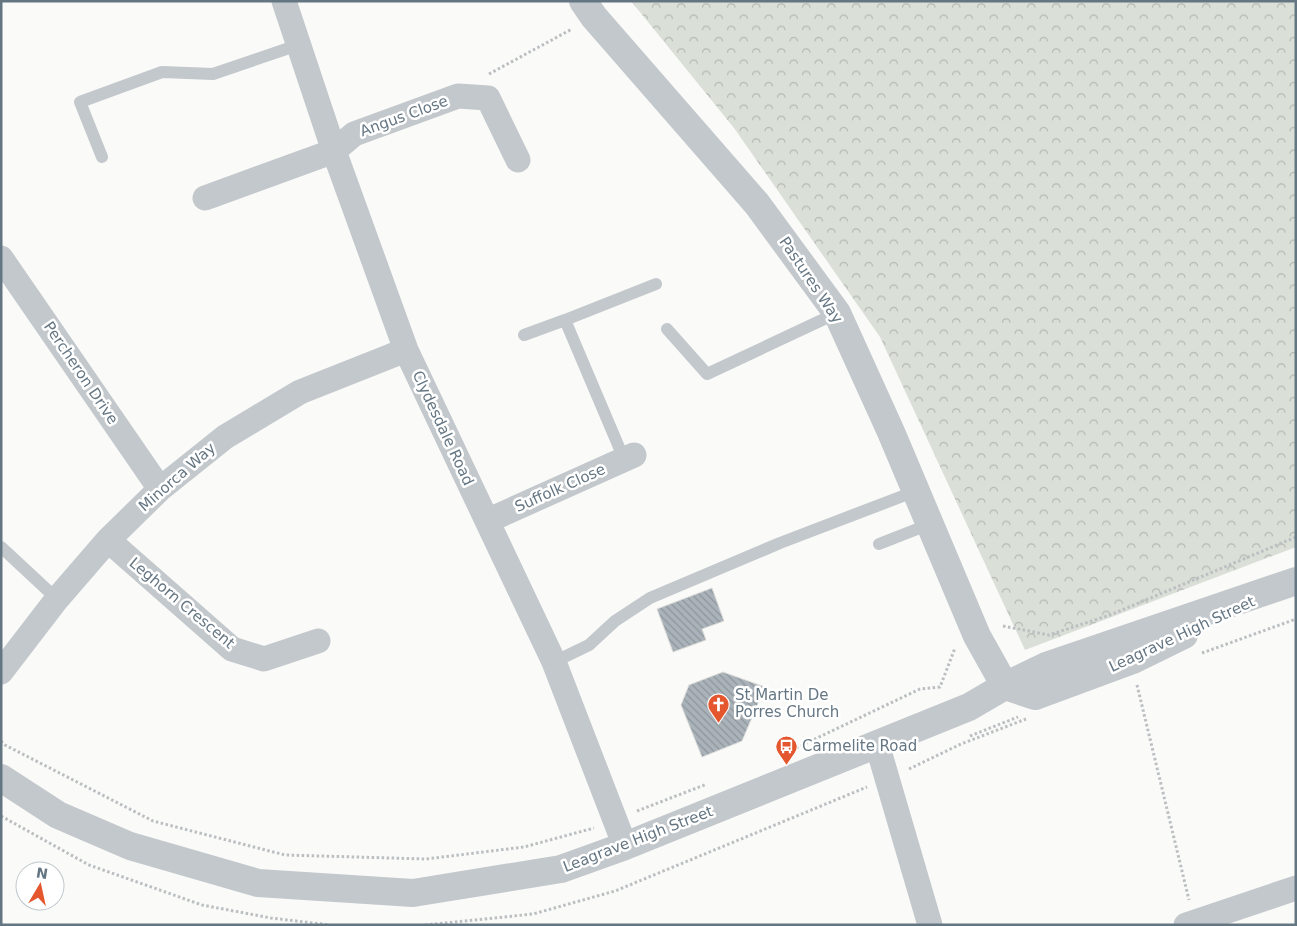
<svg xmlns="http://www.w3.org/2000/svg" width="1297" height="926" viewBox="0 0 1297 926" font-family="'DejaVu Sans',sans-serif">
<defs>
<pattern id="park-crowns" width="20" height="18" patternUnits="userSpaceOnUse" patternTransform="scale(1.25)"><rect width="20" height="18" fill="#dadfd7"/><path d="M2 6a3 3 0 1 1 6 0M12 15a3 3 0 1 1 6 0" fill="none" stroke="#b4b9b4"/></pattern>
<pattern id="building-back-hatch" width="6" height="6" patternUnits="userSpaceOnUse" patternTransform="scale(1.25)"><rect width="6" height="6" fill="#aab3b9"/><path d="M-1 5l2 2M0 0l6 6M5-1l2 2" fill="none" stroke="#8e969c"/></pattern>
</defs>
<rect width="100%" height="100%" fill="#fafaf8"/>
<path fill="url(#park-crowns)" d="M631,1H1296V547L1025,650L880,337L734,128Z"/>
<path fill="url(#building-back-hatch)" stroke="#dcdcda" d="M712,588L724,621L702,629L706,640L673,652L657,609Z
M723,672L765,687L742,741L702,757L681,705L689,685Z"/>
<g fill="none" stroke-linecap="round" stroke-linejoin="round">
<path stroke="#bbbfc2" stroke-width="3" stroke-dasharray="2.5 2.5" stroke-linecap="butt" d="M489,74L572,29
M1003,626L1049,635L1110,615L1296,537
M1202,653L1296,619
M1137,685L1189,900
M970,736L1018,717
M1,741L5,745L153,821L285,855L426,859L524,847L594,828
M796,748L920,689L940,687L955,648
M909,769L961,744L1026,719
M637,811L707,784
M1,816L89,865L202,905L271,918L330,925
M425,925L533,914L615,891L867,787"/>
<path stroke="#c3c8cc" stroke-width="12" d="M102,157L80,102L162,72L213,74L298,45
M667,329L707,374L837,313
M524,335L565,320
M624,459L565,320L656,284
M879,544L930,524
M1,547L57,599
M554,662L589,645L615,621L650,598L780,543L916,491"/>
<path stroke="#c3c8cc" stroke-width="25" d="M284,1L334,151L406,350L554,662L625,846
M205,198L334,151L354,134L458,96L488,98L518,160
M1,258L160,489
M487,521L634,455
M108,540L232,649L264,659L318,641
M1,672L57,599L108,540L160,489L225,437L300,392L406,350
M877,744L930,925
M1186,925L1296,888"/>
<path stroke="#c3c8cc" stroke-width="28" d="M583,1L594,17L757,204L837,313L891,432L977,636L1005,686
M1005,686L1035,696L1135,659L1184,635
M1,778L58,815L130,846L258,883L413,893L561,869L625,846L969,707L1005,686L1046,666L1296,581"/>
</g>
<defs>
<symbol id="church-pin" viewBox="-11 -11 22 30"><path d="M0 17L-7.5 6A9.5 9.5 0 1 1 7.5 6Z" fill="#e4572e" stroke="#fff"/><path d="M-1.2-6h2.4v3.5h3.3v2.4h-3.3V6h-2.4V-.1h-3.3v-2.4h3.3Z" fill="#fff"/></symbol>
<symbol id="bus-pin" viewBox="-11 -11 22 30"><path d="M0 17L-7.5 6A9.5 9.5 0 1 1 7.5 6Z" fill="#e4572e" stroke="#fff"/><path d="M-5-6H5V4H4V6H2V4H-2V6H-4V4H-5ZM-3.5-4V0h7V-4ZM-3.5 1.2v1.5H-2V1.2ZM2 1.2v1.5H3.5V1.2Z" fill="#fff"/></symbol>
</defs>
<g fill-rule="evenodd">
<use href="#church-pin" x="706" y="692" width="25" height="34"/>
<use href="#bus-pin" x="774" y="734" width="25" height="34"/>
</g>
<g text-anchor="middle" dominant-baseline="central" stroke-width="5" stroke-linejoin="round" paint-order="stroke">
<g font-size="15" fill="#657683" stroke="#fff">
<text transform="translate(404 116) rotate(-20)">Angus Close</text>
<text transform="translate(811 280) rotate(56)">Pastures Way</text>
<text transform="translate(81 373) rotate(56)">Percheron Drive</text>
<text transform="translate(443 428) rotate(65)">Clydesdale Road</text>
<text transform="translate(177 477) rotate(-41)">Minorca Way</text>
<text transform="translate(560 488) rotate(-24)">Suffolk Close</text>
<text transform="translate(182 603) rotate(40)">Leghorn Crescent</text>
<text transform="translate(1182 634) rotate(-25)">Leagrave High Street</text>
<text transform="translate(638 839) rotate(-21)">Leagrave High Street</text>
</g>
<g font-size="15" fill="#657683" stroke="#fff" text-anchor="start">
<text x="735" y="695">St Martin De<tspan x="735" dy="17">Porres Church</tspan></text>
<text x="802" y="746">Carmelite Road</text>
</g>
</g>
<rect width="1297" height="926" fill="none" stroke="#657683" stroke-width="5"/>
<g transform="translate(40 886) rotate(9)"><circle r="24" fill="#ffffff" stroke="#c1c8cd"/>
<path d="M0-4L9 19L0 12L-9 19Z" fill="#e4572e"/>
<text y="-8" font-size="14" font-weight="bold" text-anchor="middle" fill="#657683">N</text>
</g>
</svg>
